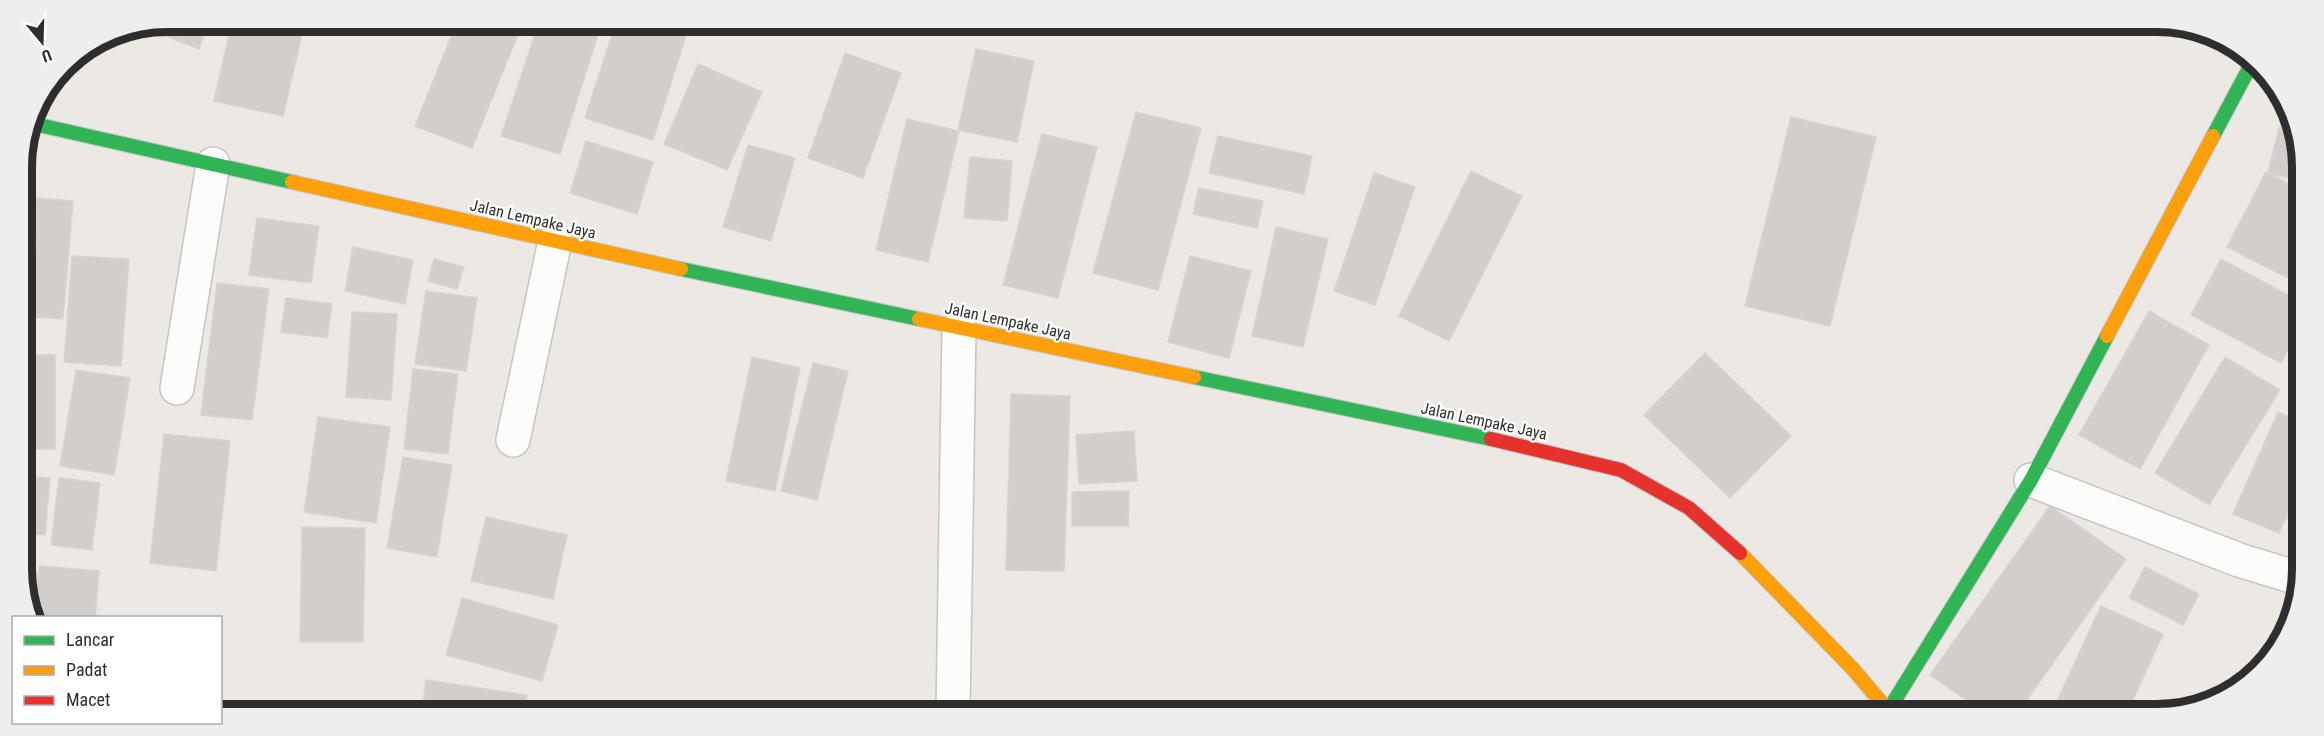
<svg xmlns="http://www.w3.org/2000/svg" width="2324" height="736" viewBox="0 0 2324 736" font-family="'Roboto Condensed',sans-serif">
<rect width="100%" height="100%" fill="#ece8e4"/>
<path fill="#d1cecb" stroke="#d7d4d0" stroke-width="1.5" d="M166,21H209L199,49L140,26Z
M232,21H305L283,116L214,101Z
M457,22H523L472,148L415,126Z
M539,22H602L560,154L501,136Z
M616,22L690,23L653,140L585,118Z
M976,49L1034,61L1017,142L958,130Z
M845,53L901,73L863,178L808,158Z
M698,64L762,92L727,170L664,144Z
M1136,112L1201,128L1158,290L1093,273Z
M1791,117L1876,137L1830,326L1745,306Z
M907,119L959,131L928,262L876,250Z
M2279,128L2298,133L2300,138V181L2268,173Z
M1042,134L1097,147L1058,298L1003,285Z
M1218,136L1312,156L1304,194L1209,173Z
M586,141L653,162L637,214L570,193Z
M748,145L795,158L771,241L723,227Z
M970,157L1012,161L1007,221L964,218Z
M1471,171L1522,196L1449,341L1399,316Z
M2266,172L2300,189V284L2227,247Z
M1374,173L1415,187L1375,305L1334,291Z
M1199,188L1263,201L1257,228L1193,214Z
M22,197L73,201L63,319L22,316Z
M257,218L319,226L311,283L249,275Z
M1276,227L1328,239L1303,347L1252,336Z
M353,247L413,260L405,304L345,291Z
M72,256L129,259L121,366L64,362Z
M1190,256L1251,271L1229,358L1168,342Z
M434,259L464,267L457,289L428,281Z
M2221,259L2299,301V329L2281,363L2191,315Z
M217,283L269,289L252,420L201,415Z
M426,291L477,298L466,371L415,364Z
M286,298L332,304L327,338L281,332Z
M2149,311L2209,345L2140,469L2079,435Z
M352,312L397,314L391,400L346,397Z
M1705,353L1791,436L1730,498L1644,415Z
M22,355H55V449H23Z
M752,357L800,368L775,491L726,481Z
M2225,357L2280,390L2209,505L2155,473Z
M813,363L848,371L817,500L781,491Z
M413,369L458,374L448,454L404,449Z
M76,370L130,378L114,475L60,466Z
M1011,394L1070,396L1064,571L1006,570Z
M2278,412L2299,421V488L2279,533L2233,514Z
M318,417L390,427L376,523L304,512Z
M1134,431L1137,481L1079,484L1076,435Z
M164,434L230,441L216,571L150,563Z
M403,457L452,465L437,557L387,548Z
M23,476L50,478L45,535L23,533Z
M59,478L100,483L92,550L51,545Z
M1129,491L1128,526H1072V492Z
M2299,494L2298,523L2288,519Z
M2050,506L2126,559L2017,714H1987L1930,675Z
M486,517L567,535L553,599L471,581Z
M302,527L365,528L363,642H300Z
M39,566L99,571L95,618H34Z
M2145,567L2199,594L2183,625L2129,598Z
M462,598L558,625L542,681L446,655Z
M2101,606L2163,634L2126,715L2051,714Z
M426,680L527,695L524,711H422Z
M2149,706L2171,713L2146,715Z"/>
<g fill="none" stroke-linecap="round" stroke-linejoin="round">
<defs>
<path id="street" d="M177,388L213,164
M513,440L555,241
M2031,480L2239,560L2298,578
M953,712L959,328"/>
<path id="fast" d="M30,123L292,182
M2213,136L2253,61
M681,269L919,319
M1194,377L1491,439
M1888,711L2031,480L2107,336"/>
<path id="slow" d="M292,182L681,269
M919,319L1194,377
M2107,336L2213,136
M1740,553L1853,669L1891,714"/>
<path id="jam" d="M1491,439L1621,470L1689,508L1740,553"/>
</defs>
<use href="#street" stroke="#c5c4c5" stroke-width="36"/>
<use href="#fast" stroke="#c5c4c5" stroke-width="16"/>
<use href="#slow" stroke="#c5c4c5" stroke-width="16"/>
<use href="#jam" stroke="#c5c4c5" stroke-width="16"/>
<use href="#street" stroke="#fcfcfb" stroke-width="33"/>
<use href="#fast" stroke="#30b455" stroke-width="14"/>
<use href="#slow" stroke="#ff9f0a" stroke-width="14"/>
<use href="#jam" stroke="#e5322d" stroke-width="14"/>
</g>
<g text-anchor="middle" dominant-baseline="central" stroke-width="4.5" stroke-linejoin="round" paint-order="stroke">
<g font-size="16" fill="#2e2e2e" stroke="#fff">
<text transform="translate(533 219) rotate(13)">Jalan Lempake Jaya</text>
<text transform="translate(1008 321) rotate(12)">Jalan Lempake Jaya</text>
<text transform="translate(1484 421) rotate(12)">Jalan Lempake Jaya</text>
</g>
</g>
<path d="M0 0H2324V736H0ZM167 32H2157A135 135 0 0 1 2292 167V569A135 135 0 0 1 2157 704H167A135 135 0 0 1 32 569V167A135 135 0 0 1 167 32Z" fill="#eee" fill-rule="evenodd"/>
<path fill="none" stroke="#2e2e2e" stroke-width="8" d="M167 32H2157A135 135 0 0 1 2292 167V569A135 135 0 0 1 2157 704H167A135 135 0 0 1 32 569V167A135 135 0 0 1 167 32Z"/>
<rect x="12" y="616" width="210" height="108" fill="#ffffff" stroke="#ababab" stroke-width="1.5"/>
<rect x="24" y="636" width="30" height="9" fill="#30b455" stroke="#ababab" stroke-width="1.5"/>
<text x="66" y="646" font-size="18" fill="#2e2e2e">Lancar</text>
<rect x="24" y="666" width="30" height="9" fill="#ff9f0a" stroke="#ababab" stroke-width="1.5"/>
<text x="66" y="676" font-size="18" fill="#2e2e2e">Padat</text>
<rect x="24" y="696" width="30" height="9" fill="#e5322d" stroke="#ababab" stroke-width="1.5"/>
<text x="66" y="706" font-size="18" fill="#2e2e2e">Macet</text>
<g transform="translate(42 42) rotate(161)" stroke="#ffffff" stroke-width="4.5" paint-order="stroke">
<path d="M0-4.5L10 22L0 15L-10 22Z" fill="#2e2e2e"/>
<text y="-9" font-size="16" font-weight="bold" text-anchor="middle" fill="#2e2e2e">U</text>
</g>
</svg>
